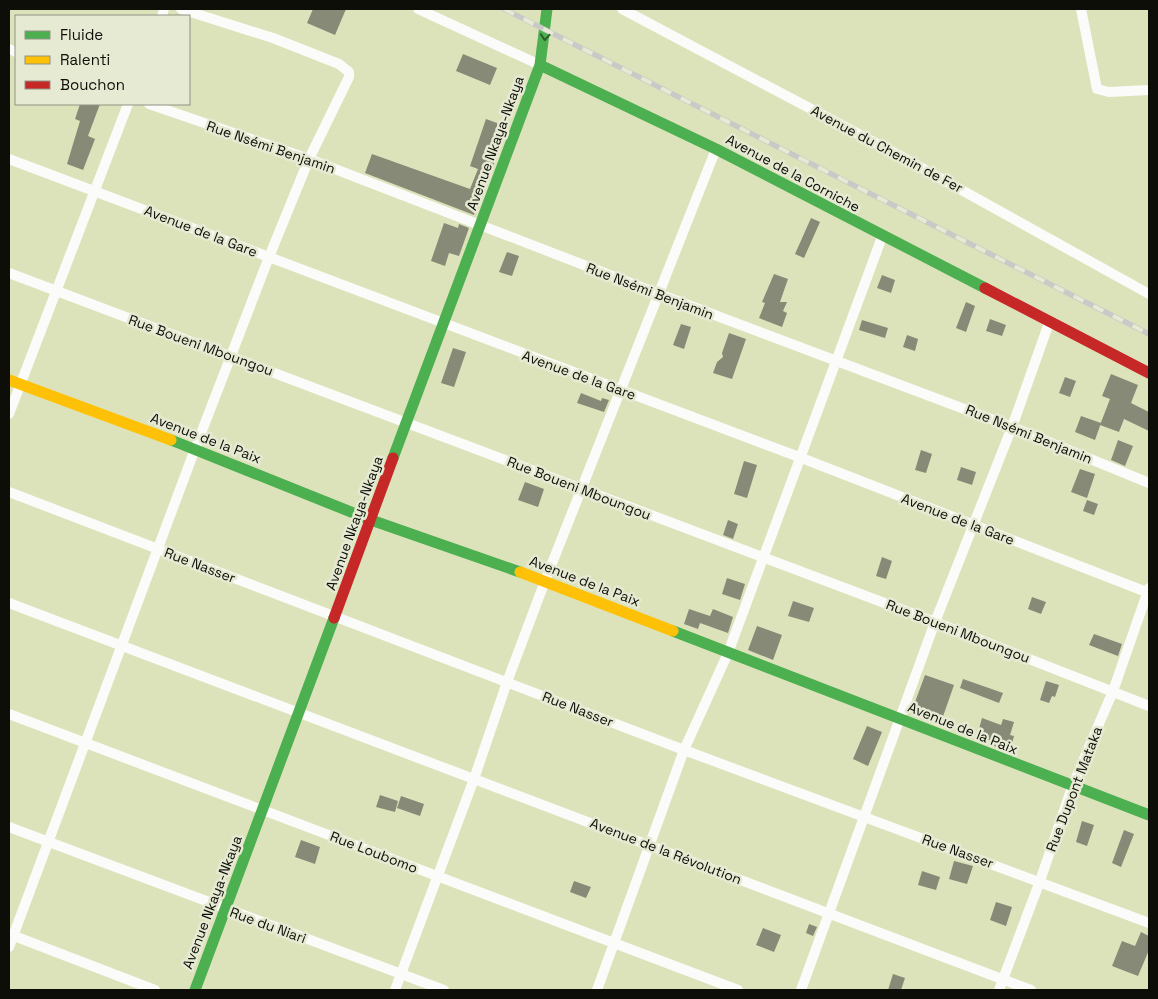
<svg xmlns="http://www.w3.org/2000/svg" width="1158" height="999" viewBox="0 0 1158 999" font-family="'Space Grotesk',sans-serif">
<rect width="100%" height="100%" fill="#e2e5d8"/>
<path fill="#dce3ba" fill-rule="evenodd" d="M9,9H1149V990H9ZM16,16H189V104H16Z"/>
<path fill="#878a76" d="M313,9H346L335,35L307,23Z
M463,54L497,68L490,85L456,71Z
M80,104H100L88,136L95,139L83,170L67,164L80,121L75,119Z
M486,119L508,127L474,215L365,173L372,154L470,189L478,169L470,166Z
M811,218L820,222L804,258L795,254Z
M444,223L458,228L459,224L469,228L459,256L449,253L445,266L431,261Z
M507,252L519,256L512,276L499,272Z
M774,274L788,279L780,302H787L783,311L787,313L782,327L759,318L765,303L762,302Z
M882,275L895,280L891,293L877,288Z
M966,302L975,306L966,332L956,328Z
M990,319L1006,325L1002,336L986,331Z
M862,320L888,328L885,338L859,330Z
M681,324L691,327L684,349L673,345Z
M729,333L746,339L732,379L713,373L717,362L723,357L722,353Z
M907,335L918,339L915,351L903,347Z
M453,348L466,352L454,387L441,383Z
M1111,374L1138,385L1131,403L1149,412V431L1124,419L1119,432L1100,425L1110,399L1102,396Z
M1065,377L1076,381L1070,397L1059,393Z
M581,393L601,401L602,398L609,400L604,412L577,403Z
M1081,416L1101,423L1095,440L1075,432Z
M1118,440L1133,446L1125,466L1111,460Z
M921,450L932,454L926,473L915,470Z
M744,461L757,465L747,498L734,494Z
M961,467L976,472L972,485L957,480Z
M1080,469L1095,474L1087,498L1071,492Z
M525,482L544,489L538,507L518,500Z
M1087,500L1098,504L1094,515L1083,511Z
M728,520L738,524L733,539L723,535Z
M882,557L892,561L886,579L876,576Z
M727,578L745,584L740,600L722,594Z
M1032,597L1046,602L1041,614L1028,609Z
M793,601L814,608L809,622L788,616Z
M689,609L710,616L713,609L733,617L728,633L700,623L698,629L684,624Z
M757,626L782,635L773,660L748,650Z
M1094,634L1122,644L1118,656L1089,645Z
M925,675L954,685L940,725L911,713Z
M963,679L1003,693L999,703L960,688Z
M1046,681L1059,685L1055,697L1052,696L1049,703L1040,700Z
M982,718L1001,725L1003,719L1014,722L1010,735L1014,736L1010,751L994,746L995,742L977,736Z
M867,726L882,732L868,766L853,759Z
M380,795L398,801L395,812L376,807Z
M401,796L424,804L420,816L397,808Z
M1082,821L1094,825L1087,846L1076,842Z
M1124,830L1134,834L1121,867L1112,863Z
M301,840L320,847L315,864L295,857Z
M954,861L973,866L967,884L949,879Z
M922,871L940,877L936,890L918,885Z
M574,881L591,887L586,898L570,892Z
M996,902L1012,907L1006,926L990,920Z
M809,924L817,927L813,936L806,933Z
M763,928L781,935L774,952L756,945Z
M1141,932L1149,936V950L1138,976L1112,966L1122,941L1135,946Z
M893,974L905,978L901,990H888Z"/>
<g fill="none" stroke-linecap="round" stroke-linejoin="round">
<path stroke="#fbfbf9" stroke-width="10" d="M418,9L540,65
M622,9L902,157L1149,294
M1081,9L1097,89L1109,92L1149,90
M162,16L164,9
M9,49L16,52
M149,104L309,159L659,294L1012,427L1149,483
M9,159L799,457L1149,593
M9,273L935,622L1149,706
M9,414L128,104
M9,492L684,750L1149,923
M9,603L1031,990
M9,714L738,990
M9,827L444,990
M9,934L155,990
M9,947L195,449L269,257L309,159L349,77V72L339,64L273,38L181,9
M395,990L474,779L507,682L545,581L716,149
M597,990L684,750L728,653L882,237
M801,990L935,622L1012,427L1049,323
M999,990L1040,881L1072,787L1113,691L1149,588"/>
<path stroke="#4caf50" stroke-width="11" d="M540,65L716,149L985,288
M171,440L371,520L520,572
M393,458L540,65L547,9
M673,631L1149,815
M195,990L334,618"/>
<path stroke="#ffc107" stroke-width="11" d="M9,380L171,440
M520,572L673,631"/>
<path stroke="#c62828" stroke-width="11" d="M985,288L1149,373
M334,618L393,458"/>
<defs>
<path id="rail" d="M504,9L1149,334"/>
</defs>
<use href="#rail" stroke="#c9cac7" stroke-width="5.5"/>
<use href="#rail" stroke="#e6ead3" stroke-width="4" stroke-dasharray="11" stroke-linecap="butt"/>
</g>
<defs><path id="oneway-chevron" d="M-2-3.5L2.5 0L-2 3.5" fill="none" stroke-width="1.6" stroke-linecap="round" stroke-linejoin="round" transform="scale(1.25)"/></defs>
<use stroke="#2c5e2c" href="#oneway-chevron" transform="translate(545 37) rotate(94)"/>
<g text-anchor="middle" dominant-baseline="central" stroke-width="5" stroke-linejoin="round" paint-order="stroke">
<g font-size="14" fill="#0d0e07" stroke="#e6ead3">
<text transform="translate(495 143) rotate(-70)">Avenue Nkaya-Nkaya</text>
<text transform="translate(271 147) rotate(19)">Rue Nsémi Benjamin</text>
<text transform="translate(887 149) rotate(28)">Avenue du Chemin de Fer</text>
<text transform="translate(793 173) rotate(28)">Avenue de la Corniche</text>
<text transform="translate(201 231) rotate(21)">Avenue de la Gare</text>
<text transform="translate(650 291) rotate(21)">Rue Nsémi Benjamin</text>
<text transform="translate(201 345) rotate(20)">Rue Boueni Mboungou</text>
<text transform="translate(579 375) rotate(20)">Avenue de la Gare</text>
<text transform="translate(1029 434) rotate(22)">Rue Nsémi Benjamin</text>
<text transform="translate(206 438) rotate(21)">Avenue de la Paix</text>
<text transform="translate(579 488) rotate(21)">Rue Boueni Mboungou</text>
<text transform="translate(958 519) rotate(21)">Avenue de la Gare</text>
<text transform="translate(354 523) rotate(-70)">Avenue Nkaya-Nkaya</text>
<text transform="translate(200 565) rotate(21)">Rue Nasser</text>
<text transform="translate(585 581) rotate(21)">Avenue de la Paix</text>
<text transform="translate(958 631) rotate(21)">Rue Boueni Mboungou</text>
<text transform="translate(578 709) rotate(21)">Rue Nasser</text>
<text transform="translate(963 728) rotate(22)">Avenue de la Paix</text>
<text transform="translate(1074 789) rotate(-69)">Rue Dupont Mataka</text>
<text transform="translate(666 851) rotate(21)">Avenue de la Révolution</text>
<text transform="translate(958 851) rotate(20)">Rue Nasser</text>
<text transform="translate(374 852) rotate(21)">Rue Loubomo</text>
<text transform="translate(212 902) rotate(-69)">Avenue Nkaya-Nkaya</text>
<text transform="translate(268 925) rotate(20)">Rue du Niari</text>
</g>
</g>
<rect width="1158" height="999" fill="none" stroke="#0d0e07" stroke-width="20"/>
<rect x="15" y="15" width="175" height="90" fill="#e6ead3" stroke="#8f9281"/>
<rect x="25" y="31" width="25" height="8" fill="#4caf50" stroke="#8f9281"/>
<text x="60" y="40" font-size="15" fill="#0d0e07">Fluide</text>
<rect x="25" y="56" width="25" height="8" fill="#ffc107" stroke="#8f9281"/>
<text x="60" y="65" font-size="15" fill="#0d0e07">Ralenti</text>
<rect x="25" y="81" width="25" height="8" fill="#c62828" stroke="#8f9281"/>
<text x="60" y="90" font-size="15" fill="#0d0e07">Bouchon</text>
</svg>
